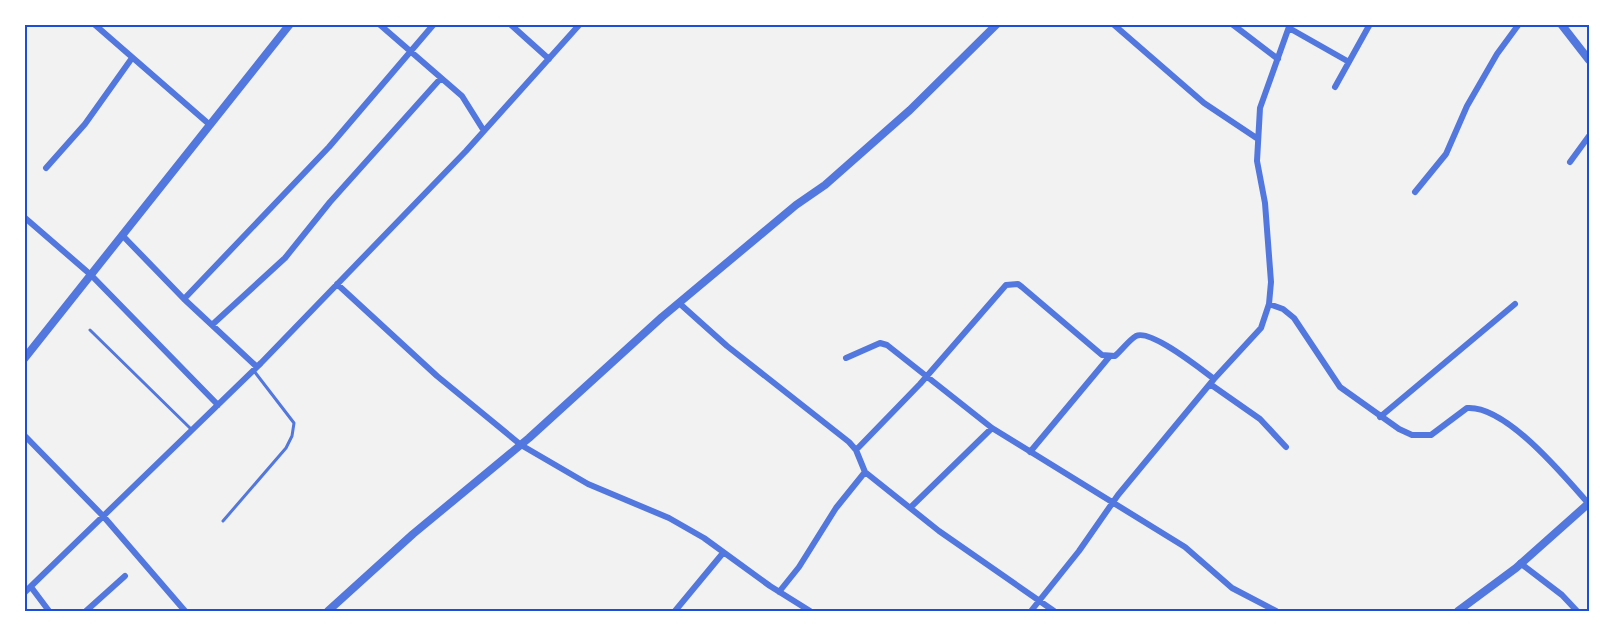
<svg xmlns="http://www.w3.org/2000/svg" width="1613" height="635" viewBox="0 0 1613 635" font-family="'Golos Text',sans-serif">
<rect width="100%" height="100%" fill="#f2f2f2"/>
<g fill="none" stroke-linecap="round" stroke-linejoin="round">
<path stroke="#5277de" stroke-width="3" d="M90,330L191,429
M223,521L286,448L292,436L294,423L254,371"/>
<path stroke="#5277de" stroke-width="6" d="M94,24L210,125
M379,24L462,96L484,131
M510,24L549,59
M1113,24L1204,103L1258,139
M1232,24L1278,59
M1289,28L1349,62
M1335,87L1370,24
M1570,162L1589,136
M46,168L85,124L132,58
M1415,192L1446,154L1467,106L1497,54L1519,24
M24,217L91,275L218,405
M122,235L184,299L257,367
M337,284L437,376L521,445L588,484L669,518L704,538L770,586L810,611
M184,299L329,147L434,24
M679,303L727,346L849,442L856,450L865,472
M1269,304L1283,309L1294,318L1340,387L1399,429L1412,435H1431L1467,408C1506,405 1564,476 1589,504
M213,324L285,258L330,202L441,78
M846,358L880,343L887,345L992,428L1185,547L1232,588L1276,611
M1210,384L1260,419L1286,447
M1380,417L1515,304
M24,435L104,517L185,611
M856,450L920,384L1006,285L1018,284L1022,287L1102,355L1115,356C1122,350 1129,340 1136,336C1151,329 1202,370 1214,379
M1030,452L1110,356
M910,508L992,428
M1520,563L1562,595L1577,611
M31,587L49,611
M779,592L799,567L836,508L865,472L939,531L1054,611
M24,593L261,363L466,151L580,24
M86,611L125,576
M675,611L723,553
M1031,611L1079,551L1118,495L1214,379L1261,328L1269,304L1271,282L1265,203L1257,161L1260,108L1290,24"/>
<path stroke="#5277de" stroke-width="8" d="M1561,24L1589,60
M24,359L290,24
M328,611L413,534L529,438L662,317L796,205L825,185L910,110L997,24
M1458,611L1516,568L1589,503"/>
</g>
<rect width="1613" height="635" fill="none" stroke="#ffffff" stroke-width="51"/>
<rect x="26" y="26" width="1562" height="584" fill="none" stroke="#1d4ed8" stroke-width="2"/>
</svg>
